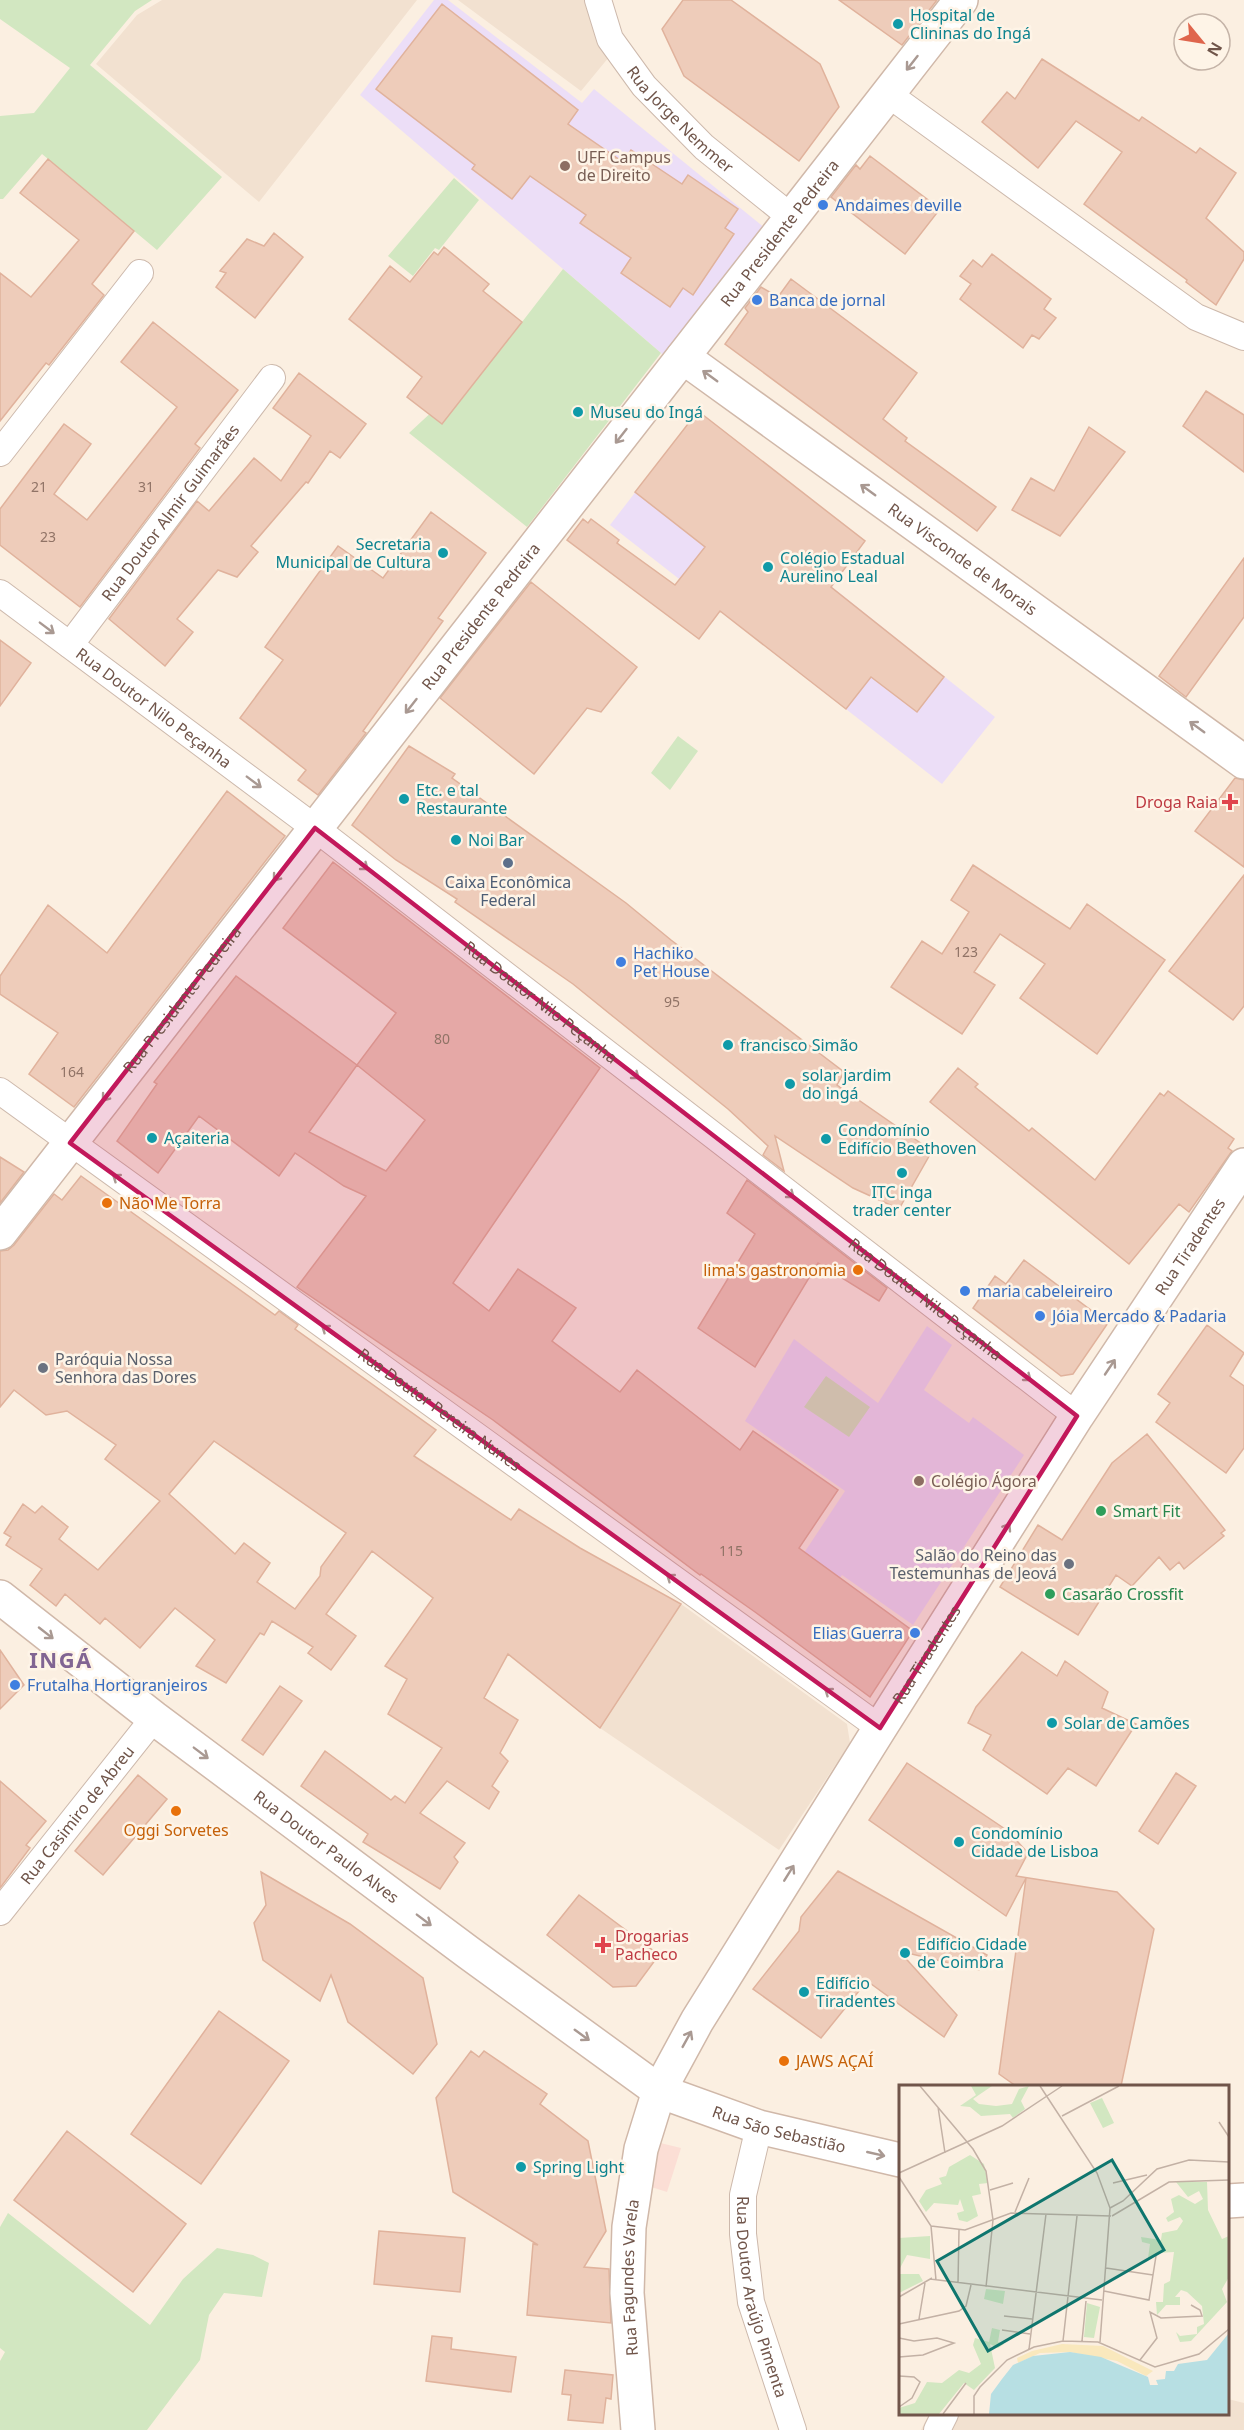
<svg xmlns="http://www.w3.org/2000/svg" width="1244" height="2430" viewBox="0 0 1244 2430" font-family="'Noto Sans',sans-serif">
<rect width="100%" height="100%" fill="#fbefe1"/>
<path fill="#f2e1d0" d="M162,0H417L259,202L96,64L137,15Z
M458,0H608L623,40L581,91Z
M681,1604L847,1724L850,1743L779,1850L600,1728Z
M1228,2399L1244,2403V2430H921L929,2414H1228Z"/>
<path fill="#fbded5" d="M652,2141L681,2148L667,2192L645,2185Z"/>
<path fill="#ecdef7" d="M434,0H448L582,103L594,89L765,228L668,359L360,95Z
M698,411L865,541L832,587L995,717L942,784L610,525Z
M927,1326L952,1345L924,1390L969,1423L973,1417L1024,1455L913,1625L842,1575L831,1590L796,1565L845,1491L745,1421L794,1339L878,1403Z"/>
<path fill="#d2e7c1" d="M0,0H152L135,11L90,65L222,177L157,250L42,154L3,199H0V116L34,113L70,68L0,19Z
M454,178L479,200L439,250L435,248L413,276L388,256Z
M563,269L661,353L527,527L409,433L475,372L522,322Z
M678,736L698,751L670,790L651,773Z
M826,1376L870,1407L849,1437L804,1407Z
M8,2213L150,2325L183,2279L217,2248L253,2255L269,2263L262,2297L224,2293L209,2315L200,2360L147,2430H0V2361L5,2352L0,2348V2227Z"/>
<path fill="#eeccba" stroke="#e0b29c" stroke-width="1.5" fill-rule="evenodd" d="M683,0H731L820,64L839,107L799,161L684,76L662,29Z
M839,0H937L902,45Z
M442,4L578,110L568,124L623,162L631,150L682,184L688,175L738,209L725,228L734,234L693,295L683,288L670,307L621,273L631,258L580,223L586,215L530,176L512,199L472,169L475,165L376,89Z
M1042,59L1139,121L1142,117L1196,153L1200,148L1236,173L1206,218L1244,252V259L1216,305L1186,282L1187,280L1084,204L1122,152L1076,121L1038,168L982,122L1007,92L1015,99Z
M870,156L940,209L905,254L831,197L856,165L860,169Z
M48,159L134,231L92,284L104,295L49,365L46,363L0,421V273L31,297L79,240L20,193Z
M274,233L303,257L255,318L216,287L226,273L220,271L247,239L264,246Z
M444,247L489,284L483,291L522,322L442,424L407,397L422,377L349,319L390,266L410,282L434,252L438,255Z
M992,254L1051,299L1044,309L1056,318L1039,339L1032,335L1023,348L960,299L971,284L960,276L973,260L982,267Z
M791,279L917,373L883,419L907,438L905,441L996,507L977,531L725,344L748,312L745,308L761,287L778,297Z
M153,322L238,390L195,444L200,448L80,607L0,545V509L64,424L91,444L54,494L87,520L177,407L121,362Z
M299,373L366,424L340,458L330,451L308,483L306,482L251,546L258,552L237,577L218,570L177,619L193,632L165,666L109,619L197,501L209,511L254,458L281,481L311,436L273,408Z
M1206,391L1244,415V472L1183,426Z
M698,411L865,541L831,587L944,677L917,712L871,677L846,709L720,611L699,639L567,540L583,519L588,523L591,519L619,540L617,543L675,585L705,547L635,492Z
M1089,427L1125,452L1060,536L1012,510L1031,478L1054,491Z
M431,512L486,553L438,618L443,621L363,731L366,733L318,795L298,780L306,770L240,718L283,660L265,647L338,546L383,578Z
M1244,558V617L1186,697L1159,676Z
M531,582L637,667L601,712L587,708L534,774L440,698Z
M0,640L31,663L0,706Z
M409,746L455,774L452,778L626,903L671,940L844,1072L837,1085L932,1151L899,1209L853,1188L775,1136L784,1171L763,1155L768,1146L728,1109L615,1018L573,984L455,902L457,899L396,860L352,825Z
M1235,778L1244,780V867L1195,831Z
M227,791L285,836L74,1107L29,1074L58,1033L0,994V976L48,905L107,953Z
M333,862L600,1068L453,1283L489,1311L518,1269L576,1308L552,1341L620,1392L637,1370L740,1450L753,1431L838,1490L799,1548L913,1631L870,1697L755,1612L701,1574L700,1575L493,1420L297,1287L366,1196L344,1186L295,1153L279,1176L199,1116L158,1173L117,1141L157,1084L154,1082L236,976L357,1065L396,1013L283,928ZM357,1065L425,1120L386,1171L309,1132Z
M973,865L1070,929L1087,904L1165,960L1097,1054L1020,998L1045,964L1000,934L974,972L995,985L962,1034L891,987L922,941L942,954L969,912L951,900Z
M1244,875V1006L1233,1020L1169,971Z
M958,1068L978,1084L975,1087L1029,1131L1032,1128L1095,1180L1160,1093L1164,1096L1168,1091L1234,1139L1228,1148L1232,1151L1189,1212L1179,1204L1129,1264L930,1102Z
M0,1157L24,1172L0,1203Z
M81,1176L275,1315L279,1311L298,1325L295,1329L436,1430L414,1456L511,1520L519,1509L580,1548L681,1604L600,1728L508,1654L484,1698L518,1720L500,1753L508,1761L492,1786L499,1792L489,1809L447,1781L420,1813L465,1843L454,1857L458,1862L440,1889L363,1842L368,1834L301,1786L325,1751L391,1800L395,1796L405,1803L442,1748L388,1714L407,1679L385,1666L433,1598L372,1551L326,1614L356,1636L331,1670L308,1653L313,1647L272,1621L264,1635L260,1633L226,1683L196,1666L215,1640L175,1608L140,1648L105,1618L100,1624L65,1594L56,1606L30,1585L42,1569L6,1545L11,1537L4,1533L23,1504L35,1513L42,1506L68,1527L59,1539L98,1570L160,1501L105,1459L116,1445L67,1411L46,1415L14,1390L0,1407V1251L8,1250L14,1245L54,1194L62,1200ZM214,1441L346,1533L321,1567L320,1576L295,1609L257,1582L270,1563L244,1543L235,1554L169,1494Z
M747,1180L887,1288L879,1301L818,1263L755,1367L698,1328L755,1234L727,1213Z
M1024,1260L1108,1323L1073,1374L1061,1376L973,1308L995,1276L1006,1284Z
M1207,1325L1244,1353L1230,1376L1244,1386V1448L1226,1473L1156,1422L1170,1403L1158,1394Z
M1147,1434L1225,1530L1221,1533L1224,1536L1184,1569L1179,1562L1170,1570L1159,1557L1132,1586L1116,1575L1078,1635L1000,1587L1038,1525L1062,1540L1112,1463Z
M0,1650L24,1685L0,1709Z
M1022,1652L1057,1676L1065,1661L1108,1692L1102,1708L1136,1724L1096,1786L1068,1768L1047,1794L983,1750L991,1735L968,1723L976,1707Z
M280,1686L302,1701L263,1755L242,1740Z
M907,1763L1008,1831L1028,1853L1016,1876L1117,1892L1154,1929L1121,2086H1016L999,2074L1026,1878L1006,1916L869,1820Z
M1176,1773L1196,1786L1158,1844L1139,1831Z
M138,1775L167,1799L103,1875L75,1851Z
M0,1781L46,1821L26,1845L30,1848L0,1888Z
M838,1871L987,1955L979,1970L899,1951L957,2015L944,2037L867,1981L821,2038L753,1989L799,1931L801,1917Z
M261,1872L350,1924L423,1978L437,2044L413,2074L348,2022L331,1975L320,2001L263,1960L254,1923L266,1905Z
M579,1895L659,1955L636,1986L613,1987L547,1935Z
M219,2011L289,2061L201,2184L131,2134Z
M471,2051L479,2057L484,2051L547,2094L540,2104L588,2141L606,2231L584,2267L609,2269L611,2323L527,2315L533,2244L538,2245L453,2192L436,2098Z
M67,2131L186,2224L133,2292L14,2200Z
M379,2231L465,2238L460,2292L374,2284Z
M432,2336L452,2338L451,2349L516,2357L511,2392L426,2381Z
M565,2370L613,2375L611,2399L606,2398L603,2423L568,2420L571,2395L562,2394Z"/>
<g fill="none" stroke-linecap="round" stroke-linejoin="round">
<defs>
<g id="street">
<path id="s1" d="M598,0L610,39L644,86L704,147L791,217"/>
<path d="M888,94L1196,317L1244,337"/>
<path d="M0,453L140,273"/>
<path id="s2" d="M0,593L315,828L1077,1416"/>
<path id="s3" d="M70,645L272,378"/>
<path id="s4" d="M0,1091L880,1728"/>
<path id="s5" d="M0,1912L154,1718"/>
<path id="s6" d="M759,2127L743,2195V2234L751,2302L793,2430"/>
<path d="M937,2430L945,2414"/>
</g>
<g id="secondary">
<path id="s7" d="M683,357L1244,762"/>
<path id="s8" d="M0,1233L961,0"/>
<path id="s9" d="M0,1597L154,1718L469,1953L659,2091L759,2127L900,2160"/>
<path d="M1228,2201L1244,2200"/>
<path id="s10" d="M638,2430L627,2293L629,2227L641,2149L659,2091L697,2021L880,1728L1077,1416L1244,1165"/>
</g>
</defs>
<use href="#street" stroke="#cdb9ac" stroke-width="28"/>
<use href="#secondary" stroke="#d0b8a9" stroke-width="36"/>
<use href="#street" stroke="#fff" stroke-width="26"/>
<use href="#secondary" stroke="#fff" stroke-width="33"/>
</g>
<defs><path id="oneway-shaft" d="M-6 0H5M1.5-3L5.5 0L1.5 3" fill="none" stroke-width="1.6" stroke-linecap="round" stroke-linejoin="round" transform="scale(1.5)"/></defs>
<g stroke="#a99992">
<use href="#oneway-shaft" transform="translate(912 63) rotate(128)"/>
<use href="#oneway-shaft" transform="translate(710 376) rotate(-144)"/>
<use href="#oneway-shaft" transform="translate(621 436) rotate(128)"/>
<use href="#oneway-shaft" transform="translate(868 490) rotate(-144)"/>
<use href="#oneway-shaft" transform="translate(47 628) rotate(37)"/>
<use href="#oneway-shaft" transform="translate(411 706) rotate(128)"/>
<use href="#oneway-shaft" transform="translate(1197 727) rotate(-144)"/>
<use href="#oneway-shaft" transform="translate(254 782) rotate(37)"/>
<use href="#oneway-shaft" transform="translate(361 864) rotate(38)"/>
<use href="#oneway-shaft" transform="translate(279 874) rotate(128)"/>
<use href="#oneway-shaft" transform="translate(632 1073) rotate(38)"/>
<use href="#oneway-shaft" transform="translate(108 1094) rotate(128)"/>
<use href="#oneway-shaft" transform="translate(120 1180) rotate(-144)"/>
<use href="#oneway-shaft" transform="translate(787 1192) rotate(38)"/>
<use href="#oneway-shaft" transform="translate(329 1331) rotate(-144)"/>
<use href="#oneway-shaft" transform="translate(1110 1367) rotate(-56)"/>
<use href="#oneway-shaft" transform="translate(1024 1375) rotate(38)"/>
<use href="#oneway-shaft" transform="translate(1005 1531) rotate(-58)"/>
<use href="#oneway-shaft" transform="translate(674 1580) rotate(-144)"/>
<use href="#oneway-shaft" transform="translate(46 1633) rotate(38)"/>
<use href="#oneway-shaft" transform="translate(832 1694) rotate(-144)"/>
<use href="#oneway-shaft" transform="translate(201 1753) rotate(37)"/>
<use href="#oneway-shaft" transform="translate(789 1873) rotate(-58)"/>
<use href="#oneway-shaft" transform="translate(424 1920) rotate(37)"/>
<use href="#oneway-shaft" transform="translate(582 2035) rotate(36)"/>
<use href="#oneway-shaft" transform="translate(687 2039) rotate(-61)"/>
<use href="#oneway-shaft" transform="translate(876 2154) rotate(13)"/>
</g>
<path fill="#c2185b" fill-opacity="0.2" stroke="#c2185b" stroke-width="4.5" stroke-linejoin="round" d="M315,828L1077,1416L880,1728L70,1143Z"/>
<g fill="#0f9aa8" stroke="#fef4e7" stroke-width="2">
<circle cx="898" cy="24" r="6"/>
<circle cx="578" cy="412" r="6"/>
<circle cx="443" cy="553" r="6"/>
<circle cx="768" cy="567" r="6"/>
<circle cx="404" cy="799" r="6"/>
<circle cx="456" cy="840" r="6"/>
<circle cx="728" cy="1045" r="6"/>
<circle cx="790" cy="1084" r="6"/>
<circle cx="152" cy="1138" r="6"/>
<circle cx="826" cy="1139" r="6"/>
<circle cx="902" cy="1173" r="6"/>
<circle cx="1052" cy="1723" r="6"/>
<circle cx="959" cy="1842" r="6"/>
<circle cx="905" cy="1953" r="6"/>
<circle cx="804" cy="1992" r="6"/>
<circle cx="521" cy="2167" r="6"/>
</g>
<g fill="#8d6e63" stroke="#fef4e7" stroke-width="2">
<circle cx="565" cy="166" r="6"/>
<circle cx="919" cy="1481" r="6"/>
</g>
<g fill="#3f7fe0" stroke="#fef4e7" stroke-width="2">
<circle cx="823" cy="205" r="6"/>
<circle cx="757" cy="300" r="6"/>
<circle cx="621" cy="962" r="6"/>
<circle cx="965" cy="1291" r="6"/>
<circle cx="1040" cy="1316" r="6"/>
<circle cx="915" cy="1633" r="6"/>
<circle cx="15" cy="1685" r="6"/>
</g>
<g fill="#e0444e" stroke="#fef4e7" stroke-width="2">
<path d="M1227 793h6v6h6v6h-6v6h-6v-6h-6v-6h6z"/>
<path d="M600 1936h6v6h6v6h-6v6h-6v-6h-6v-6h6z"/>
</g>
<circle fill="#5c6f8a" stroke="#fef4e7" stroke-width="2" cx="508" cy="863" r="6"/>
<g fill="#e8710a" stroke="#fef4e7" stroke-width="2">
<circle cx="107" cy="1203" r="6"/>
<circle cx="858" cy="1270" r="6"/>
<circle cx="176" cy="1811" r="6"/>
<circle cx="784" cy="2061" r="6"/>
</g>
<g fill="#6b7280" stroke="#fef4e7" stroke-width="2">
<circle cx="43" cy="1368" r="6"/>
<circle cx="1069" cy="1564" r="6"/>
</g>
<g fill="#2e9e5b" stroke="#fef4e7" stroke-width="2">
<circle cx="1101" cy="1511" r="6"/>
<circle cx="1050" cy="1594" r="6"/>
</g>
<g text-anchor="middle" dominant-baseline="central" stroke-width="5" stroke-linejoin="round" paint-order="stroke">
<g font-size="14" fill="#907366">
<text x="39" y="486">21</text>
<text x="146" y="486">31</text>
<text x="48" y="536">23</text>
<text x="966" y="951">123</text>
<text x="672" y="1001">95</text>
<text x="442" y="1038">80</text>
<text x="72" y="1071">164</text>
<text x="731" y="1550">115</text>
</g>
<g font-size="16" fill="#0d838f" stroke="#fef4e7" text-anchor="start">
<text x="910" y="15">Hospital de<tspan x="910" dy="18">Clininas do Ingá</tspan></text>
<text x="590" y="412">Museu do Ingá</text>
<text x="431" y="544" text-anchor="end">Secretaria<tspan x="431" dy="18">Municipal de Cultura</tspan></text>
<text x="780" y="558">Colégio Estadual<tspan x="780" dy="18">Aurelino Leal</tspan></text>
<text x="416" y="790">Etc. e tal<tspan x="416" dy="18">Restaurante</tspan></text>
<text x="468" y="840">Noi Bar</text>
<text x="740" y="1045">francisco Simão</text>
<text x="802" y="1075">solar jardim<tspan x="802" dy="18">do ingá</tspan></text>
<text x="838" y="1130">Condomínio<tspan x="838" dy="18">Edifício Beethoven</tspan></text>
<text x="164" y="1138">Açaiteria</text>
<text x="902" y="1192" text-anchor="middle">ITC inga<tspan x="902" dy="18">trader center</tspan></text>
<text x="1064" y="1723">Solar de Camões</text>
<text x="971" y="1833">Condomínio<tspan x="971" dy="18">Cidade de Lisboa</tspan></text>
<text x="917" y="1944">Edifício Cidade<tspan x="917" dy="18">de Coimbra</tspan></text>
<text x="816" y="1983">Edifício<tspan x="816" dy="18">Tiradentes</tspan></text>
<text x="533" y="2167">Spring Light</text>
</g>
<g font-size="16" fill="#70554a" stroke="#fef4e7">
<text stroke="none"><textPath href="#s1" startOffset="148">Rua Jorge Nemmer</textPath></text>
<text stroke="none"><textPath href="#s8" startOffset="1268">Rua Presidente Pedreira</textPath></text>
<text stroke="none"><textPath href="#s3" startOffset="166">Rua Doutor Almir Guimarães</textPath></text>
<text stroke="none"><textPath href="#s7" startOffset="345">Rua Visconde de Morais</textPath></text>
<text stroke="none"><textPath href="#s8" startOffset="782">Rua Presidente Pedreira</textPath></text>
<text stroke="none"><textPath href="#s2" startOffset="192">Rua Doutor Nilo Peçanha</textPath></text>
<text stroke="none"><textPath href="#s8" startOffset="296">Rua Presidente Pedreira</textPath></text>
<text stroke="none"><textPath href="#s2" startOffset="678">Rua Doutor Nilo Peçanha</textPath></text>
<text stroke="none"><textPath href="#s10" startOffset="1341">Rua Tiradentes</textPath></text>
<text stroke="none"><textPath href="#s2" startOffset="1164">Rua Doutor Nilo Peçanha</textPath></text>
<text stroke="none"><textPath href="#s4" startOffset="543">Rua Doutor Pereira Nunes</textPath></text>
<text stroke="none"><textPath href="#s10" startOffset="855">Rua Tiradentes</textPath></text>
<text stroke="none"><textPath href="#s5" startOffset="124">Rua Casimiro de Abreu</textPath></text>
<text stroke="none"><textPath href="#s9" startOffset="411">Rua Doutor Paulo Alves</textPath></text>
<text stroke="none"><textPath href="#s9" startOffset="950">Rua São Sebastião</textPath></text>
<text stroke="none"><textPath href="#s10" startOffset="153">Rua Fagundes Varela</textPath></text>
<text stroke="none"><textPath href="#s6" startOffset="174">Rua Doutor Araújo Pimenta</textPath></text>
</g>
<g font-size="16" fill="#785e54" stroke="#fef4e7" text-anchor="start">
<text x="577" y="157">UFF Campus<tspan x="577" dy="18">de Direito</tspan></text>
<text x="931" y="1481">Colégio Ágora</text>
</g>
<g font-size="16" fill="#366cbe" stroke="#fef4e7" text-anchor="start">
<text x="835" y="205">Andaimes deville</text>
<text x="769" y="300">Banca de jornal</text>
<text x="633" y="953">Hachiko<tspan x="633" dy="18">Pet House</tspan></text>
<text x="977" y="1291">maria cabeleireiro</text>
<text x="1052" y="1316">Jóia Mercado &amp; Padaria</text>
<text x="903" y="1633" text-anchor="end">Elias Guerra</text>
<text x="27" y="1685">Frutalha Hortigranjeiros</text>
</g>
<g font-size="16" fill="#be3a42" stroke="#fef4e7" text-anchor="end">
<text x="1218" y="802">Droga Raia</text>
<text x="615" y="1936" text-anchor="start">Drogarias<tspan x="615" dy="18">Pacheco</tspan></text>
</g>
<g font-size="16" fill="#4e5e75" stroke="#fef4e7">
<text x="508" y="882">Caixa Econômica<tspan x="508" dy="18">Federal</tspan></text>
</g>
<g font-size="16" fill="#c56008" stroke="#fef4e7" text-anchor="start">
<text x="119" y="1203">Não Me Torra</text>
<text x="846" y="1270" text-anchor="end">lima's gastronomia</text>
<text x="176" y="1830" text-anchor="middle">Oggi Sorvetes</text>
<text x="796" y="2061">JAWS AÇAÍ</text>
</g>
<g font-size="16" fill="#5b616d" stroke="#fef4e7" text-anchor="start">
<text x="55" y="1359">Paróquia Nossa<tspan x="55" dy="18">Senhora das Dores</tspan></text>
<text x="1057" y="1555" text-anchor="end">Salão do Reino das<tspan x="1057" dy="18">Testemunhas de Jeová</tspan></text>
</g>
<g font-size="16" fill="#27864d" stroke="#fef4e7" text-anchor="start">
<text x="1113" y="1511">Smart Fit</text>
<text x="1062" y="1594">Casarão Crossfit</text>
</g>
<g font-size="22" font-weight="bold" letter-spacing="1.5" fill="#816593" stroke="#fef4e7">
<text x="61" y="1659">INGÁ</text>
</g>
</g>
<g transform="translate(899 2085)">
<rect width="330" height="330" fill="#fbefe1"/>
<path d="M72,1H93L74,14L80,19L97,21L113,19L120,4L130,1L122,16L126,24L114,33L111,29L82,31L71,22L61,21L77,10ZM203,13L215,38L204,43L191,18ZM71,70L85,79L89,98L80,99L82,109L73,111L79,131L68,137L60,135L58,128L65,126L61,114L59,120L35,118L27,127L20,116L27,105L43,99L40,93L47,91L50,82ZM277,97H308L309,125L323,154L330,151V192L323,204L328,217L292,256L281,257L277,247L281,251L298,249V242L305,239L303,221L288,207L282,205L276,212H281V220H267L258,230L257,217H264L265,199L271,196L275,167L259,168L249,173L251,159L243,157L242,152L262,155L263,148L278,145L284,136L281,132L269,137L267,133L275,127L272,114L280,110L296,119L304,114L300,106L289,112ZM31,151V174L8,170L0,185V153ZM0,189H20L24,196L0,208ZM87,204L106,206L104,219L85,214ZM188,218L201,222L195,253L185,252ZM93,243L101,245L99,257L105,259L99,263L91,259L96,283L75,305L65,298L40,329H0V323L16,318L28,297L43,298L60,285L70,288L82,279L74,260L76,253L90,257Z" fill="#d2e7c1"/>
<path d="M163,259L204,261L254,286L247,291L218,276L171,267L141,268L119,278L118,273L133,266Z" fill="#f9e8bd"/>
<path d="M330,248V329H90L92,309L103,294L114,280L134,271L171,267L202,272L249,292L251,300H259L257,295L266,294L267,286H275L279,279L308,275Z" fill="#b7dfe3"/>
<path fill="none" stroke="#c3b1a5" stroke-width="1.5" d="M21,1L74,64L87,86L94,135L87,202M141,1L198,88L211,123L201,257M39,22L46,68M163,31L220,1M320,37L330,52M0,88L103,41L163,1M0,92L32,141L37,195M214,98L248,90M91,105L114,98M211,123L224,116L258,84L290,75L330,77M116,127L130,93M213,131L270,97L330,95M32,141L66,145L112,128L212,131M207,183L254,190M31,194L203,215M59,198L60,145M205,206L250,215L257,171M0,212L33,193M105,231L133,234M20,234L26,198M0,239L60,226L67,221L72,200M103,245L131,249M0,253L15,256L38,253L55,258L24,270L0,272M164,256L178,131M183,256L187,216M130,264L147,129M241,275L258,253L251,227L262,233L303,231L301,225L292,220M0,291L15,292L21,297L13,313L0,322M44,329L67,298M75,329V311L81,302L108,275L135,262L164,256L199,257L256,282L300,269L330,244"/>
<path fill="#0f766e" fill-opacity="0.15" stroke="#0f766e" stroke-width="3" d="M213,75L265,165L89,266L38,176Z"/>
<rect width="330" height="330" fill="none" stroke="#70554a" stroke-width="3"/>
</g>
<g transform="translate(1202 42) rotate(120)"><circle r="28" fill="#fef4e7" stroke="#c5b4a8" stroke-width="1.5"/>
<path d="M0-4.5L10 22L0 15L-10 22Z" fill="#df654c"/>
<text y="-9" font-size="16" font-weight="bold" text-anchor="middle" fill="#70554a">N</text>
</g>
</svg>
